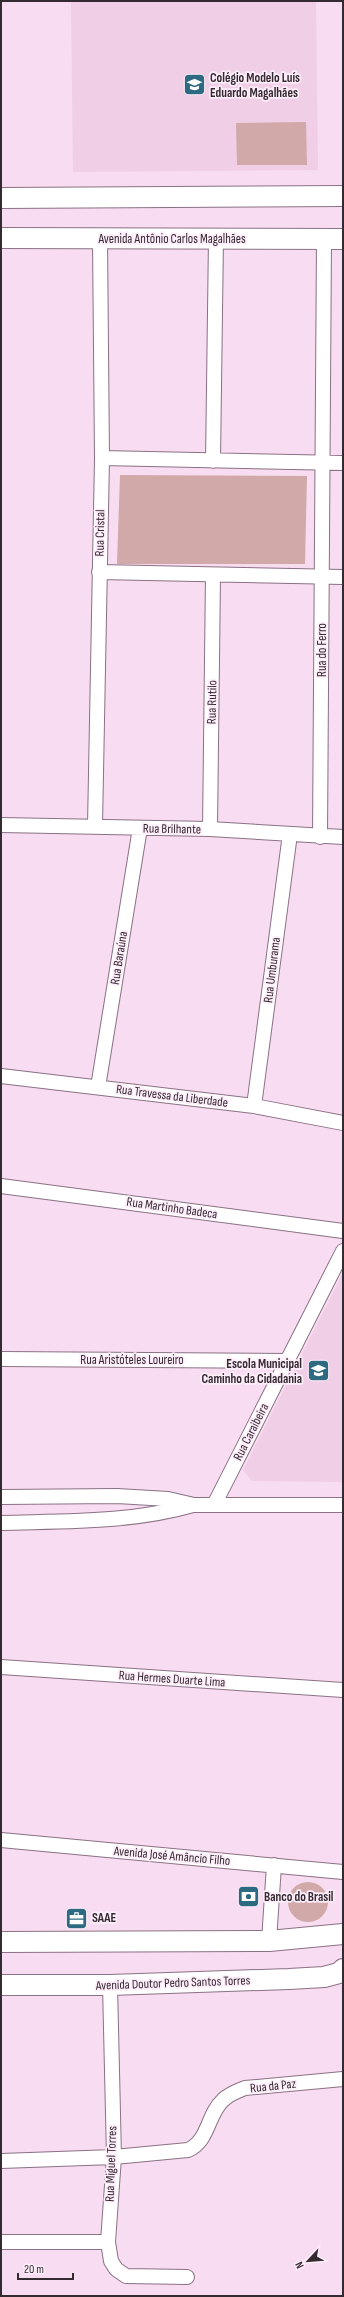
<svg xmlns="http://www.w3.org/2000/svg" width="344" height="2297" viewBox="0 0 344 2297" font-family="'Sofia Sans Condensed',sans-serif">
<rect width="100%" height="100%" fill="#f8dcf1"/>
<path fill="#efcee6" d="M71,1H316L318,170L73,172Z
M343,1273V1482L252,1481L243,1470Z"/>
<path fill="#d0a9a8" d="M306,122L307,165H237L236,123Z
M120,475L307,476L305,564H117Z
M288 1902a20 20 0 1 1 40 0a20 20 0 1 1-40 0Z"/>
<g fill="none" stroke-linecap="round" stroke-linejoin="round">
<defs>
<path id="street" d="M102,458L343,463
M213,461L216,238
M99,572L343,577
M1,825L210,829L343,837
M95,826L102,458L100,239
M210,829L213,575
M320,837L324,239
M1,1076L254,1106L343,1123
M98,1087L140,828
M254,1106L290,834
M1,1186L343,1231
M1,1359L288,1361
M1,1497L117,1496L168,1499L194,1505H343
M214,1505L343,1251
M1,1523C66,1521 130,1523 193,1505
M1,1667L343,1690
M1,1840L343,1872
M269,1941L274,1865
M110,1985L114,2157L108,2242L111,2261L116,2269L126,2276L187,2277
M1,2161L114,2157L188,2150C209,2141 207,2115 223,2100C229,2094 237,2091 245,2088L343,2079
M1,2242H108"/>
<path id="secondary" d="M1,198L343,196
M1,238L343,239
M1,1942L269,1941L343,1934
M1,1985H110L289,1979L324,1977L339,1973L343,1969"/>
</defs>
<use href="#street" stroke="#8a7184" stroke-width="16"/>
<use href="#secondary" stroke="#8a7184" stroke-width="22"/>
<use href="#street" stroke="#fff" stroke-width="14"/>
<use href="#secondary" stroke="#fff" stroke-width="20"/>
</g>
<defs>
<symbol id="school-square" viewBox="-11 -11 22 22"><rect x="-9" y="-9" width="18" height="18" rx="4" fill="#2d6a81" stroke="#feedfa"/><path d="M0-5L7-2L0 1L-7-2ZM-4 1L0 2.5L4 1V4Q0 6-4 4Z" fill="#fff"/></symbol>
<symbol id="bank-square" viewBox="-11 -11 22 22"><rect x="-9" y="-9" width="18" height="18" rx="4" fill="#2d6a81" stroke="#feedfa"/><path d="M-6-4H6V4H-6ZM0-2.3a2.3 2.3 0 1 0 0 4.6a2.3 2.3 0 1 0 0-4.6Z" fill="#fff"/></symbol>
<symbol id="office-square" viewBox="-11 -11 22 22"><rect x="-9" y="-9" width="18" height="18" rx="4" fill="#2d6a81" stroke="#feedfa"/><path d="M-6-3h4V-5.5h4V-3h4V5H-6ZM-1-4.5V-3h2v-1.5ZM-6 0V1H6V0Z" fill="#fff"/></symbol>
</defs>
<g fill-rule="evenodd">
<use href="#school-square" x="182" y="72" width="25" height="25"/>
<use href="#school-square" x="306" y="1358" width="25" height="25"/>
<use href="#bank-square" x="236" y="1884" width="25" height="25"/>
<use href="#office-square" x="64" y="1906" width="25" height="25"/>
</g>
<g text-anchor="middle" dominant-baseline="central" stroke-width="3.5" stroke-linejoin="round" paint-order="stroke">
<g font-size="13" font-weight="bold" fill="#342a31" stroke="#feedfa" text-anchor="start">
<text x="210" y="78">Colégio Modelo Luís<tspan x="210" dy="15">Eduardo Magalhães</tspan></text>
<text x="302" y="1364" text-anchor="end">Escola Municipal<tspan x="302" dy="15">Caminho da Cidadania</tspan></text>
<text x="264" y="1897">Banco do Brasil</text>
<text x="92" y="1918">SAAE</text>
</g>
<g font-size="13" fill="#342a31" stroke="#feedfa">
<text x="172" y="239">Avenida Antônio Carlos Magalhães</text>
<text transform="translate(100 533) rotate(-89)">Rua Cristal</text>
<text transform="translate(322 650) rotate(-90)">Rua do Ferro</text>
<text transform="translate(212 702) rotate(-89)">Rua Rutilo</text>
<text transform="translate(172 829) rotate(1)">Rua Brilhante</text>
<text transform="translate(119 958) rotate(-81)">Rua Baraúna</text>
<text transform="translate(272 970) rotate(-83)">Rua Umburama</text>
<text transform="translate(172 1096) rotate(7)">Rua Travessa da Liberdade</text>
<text transform="translate(172 1208) rotate(8)">Rua Martinho Badeca</text>
<text x="132" y="1360">Rua Aristóteles Loureiro</text>
<text transform="translate(251 1432) rotate(-63)">Rua Caraibeira</text>
<text transform="translate(172 1679) rotate(4)">Rua Hermes Duarte Lima</text>
<text transform="translate(172 1856) rotate(5)">Avenida José Amâncio Filho</text>
<text transform="translate(173 1983) rotate(-2)">Avenida Doutor Pedro Santos Torres</text>
<text transform="translate(273 2086) rotate(-6)">Rua da Paz</text>
<text transform="translate(111 2164) rotate(-88)">Rua Miguel Torres</text>
</g>
</g>
<rect width="344" height="2297" fill="none" stroke="#342a31" stroke-width="4"/>
<g transform="translate(308 2261) rotate(244)" stroke="#feedfa" stroke-width="3" paint-order="stroke">
<path d="M0-3L7 15L0 10L-7 15Z" fill="#342a31"/>
<text y="-6" font-size="11" font-weight="bold" text-anchor="middle" fill="#342a31">N</text>
</g>
<path d="M18 2273v6h55v-6" fill="none" stroke="#342a31" stroke-width="2"/>
<text x="24" y="2273" font-size="12" fill="#342a31" stroke="#feedfa" stroke-width="3" paint-order="stroke">20 m</text>
</svg>
